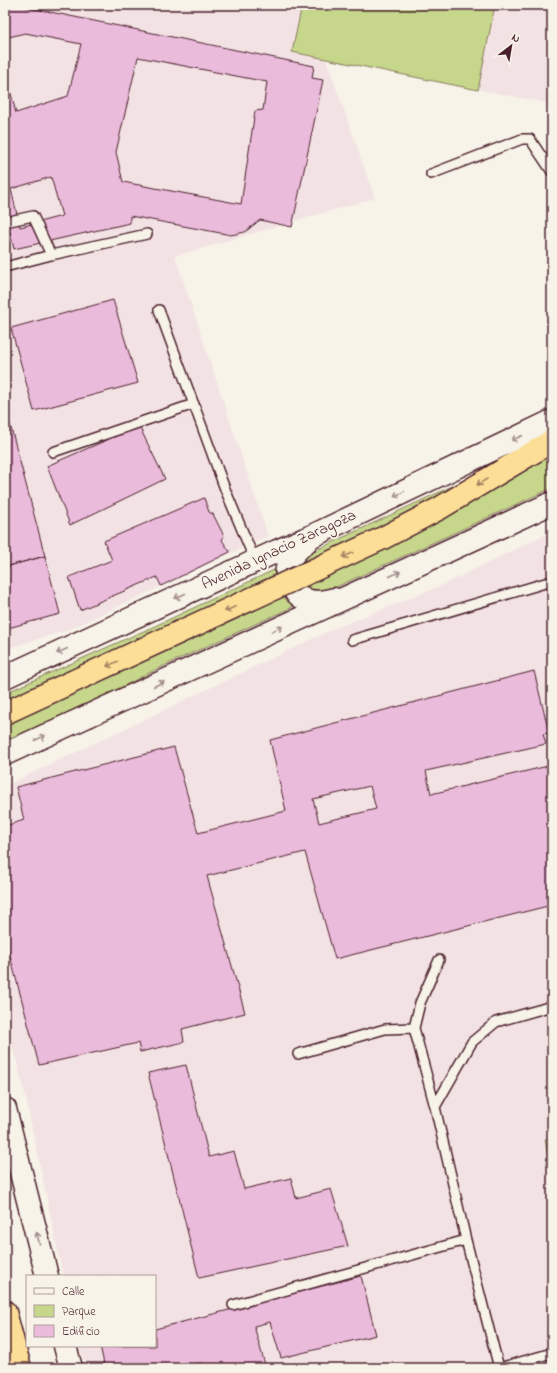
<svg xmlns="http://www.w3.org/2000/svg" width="557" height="1373" viewBox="0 0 557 1373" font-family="'Indie Flower',sans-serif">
<rect width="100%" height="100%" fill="#f7f3e8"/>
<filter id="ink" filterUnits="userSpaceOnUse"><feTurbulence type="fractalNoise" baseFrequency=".025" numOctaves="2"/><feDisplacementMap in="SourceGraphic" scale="8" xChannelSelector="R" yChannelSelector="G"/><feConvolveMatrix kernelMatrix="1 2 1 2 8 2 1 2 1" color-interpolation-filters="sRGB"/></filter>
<g filter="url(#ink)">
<path fill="#f3e2e4" d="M5,5H552V104L326,59L375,198L175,256L268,536L68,630L5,649Z
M552,531V1368H85L79,1346H155V1276H63L24,1089L5,1019V786L331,630L445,584Z"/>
<path fill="#c6d68b" stroke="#887a5b" d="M302,5H495L478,90L292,52Z
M552,439V488L155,670L39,730L5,743V693L157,625Z
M552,1138V1182L545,1139Z"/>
<path fill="#ebbbdb" stroke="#4a1f2b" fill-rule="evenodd" d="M5,5H16L314,66L312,78L323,80L292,227L260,220L245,232L231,235L130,216V223L14,249L5,213V70L16,113L68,96L81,44L25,33L5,38ZM138,57L267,82L263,110L255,111L241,204L123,182L116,152ZM51,177L62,216L20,227L11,189Z
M113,300L138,383L34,411L11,328Z
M10,424L45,556L5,567V426Z
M139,426L165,479L70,525L47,466Z
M204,498L209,512L213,514L224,536L222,540L230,552L161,586L157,577L80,610L69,577L112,560L104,541Z
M45,556L60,614L8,628L5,616V597L8,596L5,584V567Z
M534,671L549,733L543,734L546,744L426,771L431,794L552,765V905L335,959L305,852L207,876L245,1013L182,1029L184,1042L140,1052L138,1043L39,1065L5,937V826L24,820L16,787L174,747L198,833L286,811L270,740ZM370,786L376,809L319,823L313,799Z
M186,1065L209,1157L234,1151L244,1189L291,1178L296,1198L331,1189L348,1246L199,1278L148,1073Z
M361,1276L376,1335L281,1358L270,1322L254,1326L266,1368H202L201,1363L179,1368H105L100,1346H155V1329Z"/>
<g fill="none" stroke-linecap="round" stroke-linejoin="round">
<defs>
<path id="service" d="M431,174L522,139H530L552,172
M5,222L33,216L51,255
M5,267L51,255L147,234
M159,310L225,489L255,561
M53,452L194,404
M352,640L552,581
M439,960L420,1003L414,1028L435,1107L466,1240L499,1368
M298,1054L385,1029L414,1028
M435,1107L472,1042L496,1022L552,1006
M233,1305L466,1240
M499,1368L552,1353"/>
<path id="secondary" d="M307,541C299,548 289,556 287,568C284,581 297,598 310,601C318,603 327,601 334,599
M5,677L277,551L312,536L552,421
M5,754L552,503
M5,1109L47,1276
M65,1346L71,1368"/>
<path id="trunk" d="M383,538L440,508L552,441
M5,1312L20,1368"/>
</defs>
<use href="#service" stroke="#4a1f2b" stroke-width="12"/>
<use href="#secondary" stroke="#4a1f2b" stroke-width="25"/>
<use href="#trunk" stroke="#4a1f2b" stroke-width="25"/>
<use href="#service" stroke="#f7f3e8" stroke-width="9"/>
<use href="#secondary" stroke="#f7f3e8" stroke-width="22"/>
<use href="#trunk" stroke="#fdde96" stroke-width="22"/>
<defs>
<path id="trunk-bridge" d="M5,713L383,538"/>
</defs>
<use href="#trunk-bridge" stroke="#4a1f2b" stroke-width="25" stroke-linecap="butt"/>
<use href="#trunk-bridge" stroke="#fdde96" stroke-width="22"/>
</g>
<defs><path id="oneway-shaft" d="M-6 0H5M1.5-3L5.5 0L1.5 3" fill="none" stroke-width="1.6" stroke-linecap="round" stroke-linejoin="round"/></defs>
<g stroke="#a0898a">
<use href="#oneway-shaft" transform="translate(517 438) rotate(155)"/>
<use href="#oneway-shaft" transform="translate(399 494) rotate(154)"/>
<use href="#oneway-shaft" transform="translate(395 574) rotate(-24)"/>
<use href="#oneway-shaft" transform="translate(180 596) rotate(155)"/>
<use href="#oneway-shaft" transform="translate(277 629) rotate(-25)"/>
<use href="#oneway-shaft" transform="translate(62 651) rotate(155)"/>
<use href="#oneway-shaft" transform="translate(159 684) rotate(-25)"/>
<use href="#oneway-shaft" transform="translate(40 738) rotate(-25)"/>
<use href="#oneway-shaft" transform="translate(38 1238) rotate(-104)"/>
</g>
<g stroke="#a47e60">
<use href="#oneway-shaft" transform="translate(482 482) rotate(149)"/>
<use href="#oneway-shaft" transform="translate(348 555) rotate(155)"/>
<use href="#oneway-shaft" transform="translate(230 609) rotate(155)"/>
<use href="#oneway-shaft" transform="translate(112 664) rotate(155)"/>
</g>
</g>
<g text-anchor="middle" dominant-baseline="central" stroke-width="4" stroke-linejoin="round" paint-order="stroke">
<g font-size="16" fill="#4a1f2b" stroke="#f7f3e8">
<text transform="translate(279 550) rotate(-25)">Avenida Ignacio Zaragoza</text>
</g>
</g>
<rect width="557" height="1373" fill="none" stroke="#f7f3e8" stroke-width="20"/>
<rect x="10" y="10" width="537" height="1353" fill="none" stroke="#4a1f2b" stroke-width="1.5" filter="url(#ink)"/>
<rect x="26" y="1275" width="130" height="72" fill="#f7f3e8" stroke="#b29e9c"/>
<rect x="34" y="1288" width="20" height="6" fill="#f7f3e8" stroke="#b29e9c"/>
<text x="62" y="1295" font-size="12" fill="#4a1f2b">Calle</text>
<rect x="34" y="1305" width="20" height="12" fill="#c6d68b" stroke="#b29e9c"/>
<text x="62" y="1315" font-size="12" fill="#4a1f2b">Parque</text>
<rect x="34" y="1325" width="20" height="12" fill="#ebbbdb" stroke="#b29e9c"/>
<text x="62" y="1335" font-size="12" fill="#4a1f2b">Edificio</text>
<g transform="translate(511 46) rotate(31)" stroke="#f7f3e8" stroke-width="3" paint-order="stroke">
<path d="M0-3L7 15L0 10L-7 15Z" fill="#4a1f2b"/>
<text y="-6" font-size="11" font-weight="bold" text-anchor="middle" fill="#4a1f2b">N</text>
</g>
</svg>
